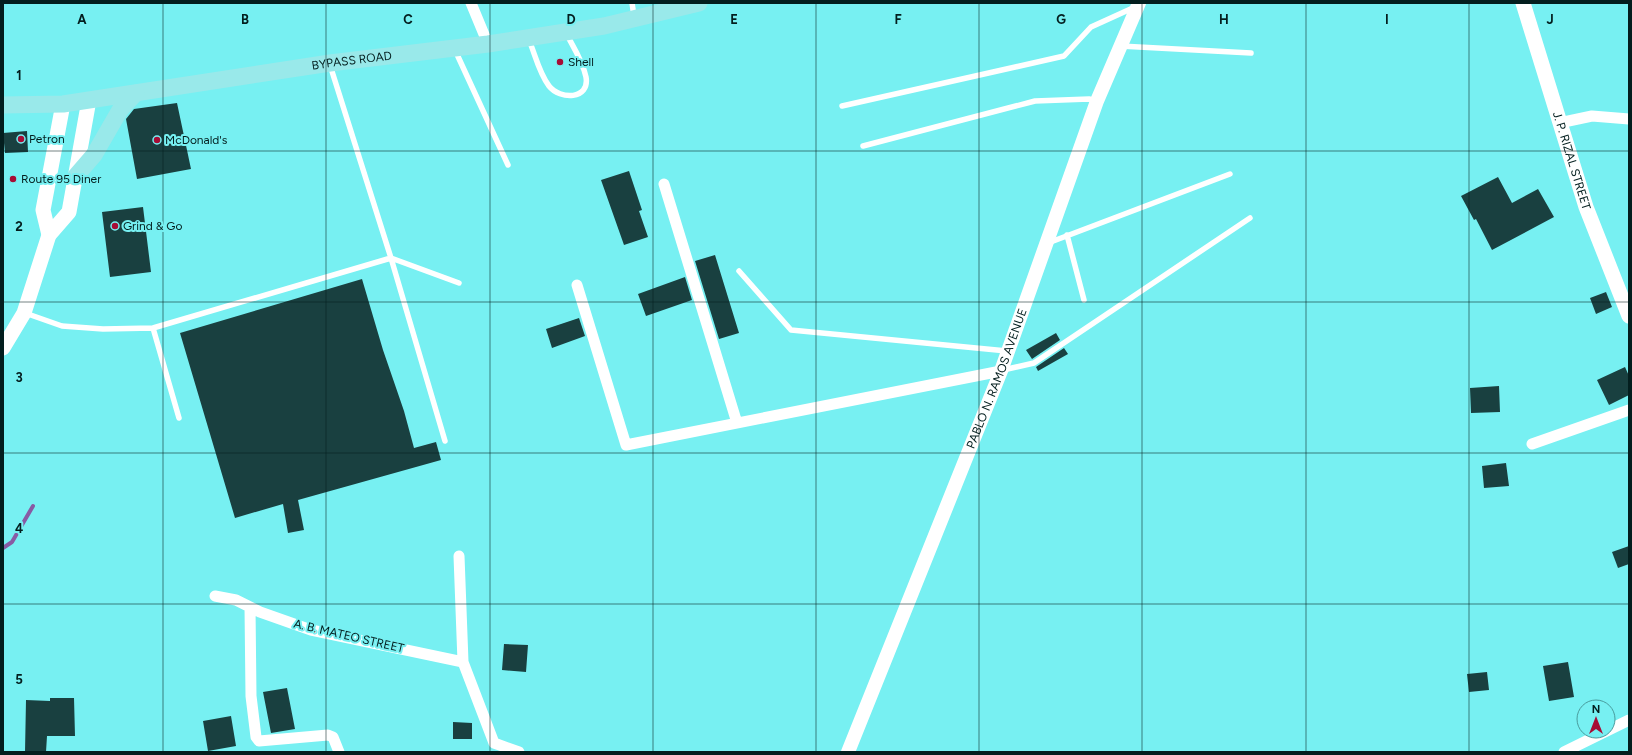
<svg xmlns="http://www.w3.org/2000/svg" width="1632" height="755" viewBox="0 0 1632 755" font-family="Figtree,sans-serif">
<rect width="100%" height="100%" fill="#77f0f2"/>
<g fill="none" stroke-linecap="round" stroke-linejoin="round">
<path stroke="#885ba4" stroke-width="4" d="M3,548L12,542L33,506"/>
</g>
<path fill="#194040" d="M177,103L191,169L137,179L126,119L134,109Z
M27,131L28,152L5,153L3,133Z
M629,171L642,210L639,211L648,237L624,245L601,180Z
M1498,177L1512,203L1538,189L1554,217L1492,250L1476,219L1474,220L1461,196Z
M143,207L151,272L110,277L102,212Z
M715,255L739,333L719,339L695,261Z
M685,277L692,300L646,316L638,294Z
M362,279L383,350L404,411L414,448L436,442L441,460L298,500L304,530L288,533L283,504L235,518L180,333Z
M1606,292L1612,307L1596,314L1590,298Z
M579,318L585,336L552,348L546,329Z
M1056,333L1060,340L1032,359L1026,350Z
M1064,348L1068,354L1038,371L1036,367Z
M1625,367L1629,376V395L1609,405L1597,380Z
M1499,386L1500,412L1471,413L1470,388Z
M1506,463L1509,486L1484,488L1482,466Z
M1629,546V564L1618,568L1612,552Z
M504,644L528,645L526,672L502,670Z
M1568,662L1574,697L1549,701L1543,666Z
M1487,672L1489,690L1469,692L1467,674Z
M287,688L295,729L271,733L263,692Z
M50,698H74L75,736H47L46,752H25L26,700L50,701Z
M231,716L236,746L208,751L203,721Z
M453,722L472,723V739H453Z"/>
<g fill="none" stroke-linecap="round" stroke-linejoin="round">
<path stroke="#fff" stroke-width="5.5" d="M632,3L634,16
M529,40C535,54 539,73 549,86C560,100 590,100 586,77C583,62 574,48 567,35
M1120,46L1251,53
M455,50L508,165
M330,65L391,258L445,441
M842,106L1064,56L1091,27L1135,7
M863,146L1035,101L1089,99L1097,101
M1067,235L1084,300
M1048,243L1230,174
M739,271L791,330L1007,351
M25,313L62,326L103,329L153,328L391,258L459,283
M153,328L179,418
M1003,370L1034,363L1250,218"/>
<path stroke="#fff" stroke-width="11" d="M471,3L488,44
M1559,123L1592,116L1629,119
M664,184L737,423
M577,285L626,445L1001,371
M1532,444L1629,410
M459,556L463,662L494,743L519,752
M215,596L236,600L260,612L311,630L463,662
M250,607L251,696L256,737L259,741L328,735L333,737L339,752
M1564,752L1629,720"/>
<path stroke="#fff" stroke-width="14" id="s1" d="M848,752L1001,371L1097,101L1139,3"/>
<g stroke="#fff" stroke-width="15">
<path id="s2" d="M1523,3L1586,207L1629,316"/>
<path d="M49,235L43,210L63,104"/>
<path d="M3,348L24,313L49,235L69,212L89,100"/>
</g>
<g stroke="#99e9ea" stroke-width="17">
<path id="s3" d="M3,105L63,104L330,63L488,44L604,26L699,3"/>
<path d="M75,177L94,155L120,110L136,93"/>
</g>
</g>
<path fill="none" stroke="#031e1e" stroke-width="1" stroke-opacity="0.55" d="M163,3V752M326,3V752M490,3V752M653,3V752M816,3V752M979,3V752M1142,3V752M1306,3V752M1469,3V752M3,151H1629M3,302H1629M3,453H1629M3,604H1629"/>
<g fill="#a60c35" stroke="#77f0f2" stroke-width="1.5">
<circle cx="560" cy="62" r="4"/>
<circle cx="21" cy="139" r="4"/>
<circle cx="157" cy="140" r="4"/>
<circle cx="13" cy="179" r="4"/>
<circle cx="115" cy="226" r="4"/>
</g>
<g text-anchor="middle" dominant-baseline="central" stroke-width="4" stroke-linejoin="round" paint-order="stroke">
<g font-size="12" fill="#031e1e" stroke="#77f0f2">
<text stroke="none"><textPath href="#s3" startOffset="352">BYPASS ROAD</textPath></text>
<text stroke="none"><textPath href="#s2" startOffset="165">J. P. RIZAL STREET</textPath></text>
<text stroke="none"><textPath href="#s1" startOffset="402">PABLO N. RAMOS AVENUE</textPath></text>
<text transform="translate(349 636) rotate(13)">A. B. MATEO STREET</text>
</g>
<g font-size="12" fill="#031e1e" stroke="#77f0f2" text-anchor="start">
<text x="568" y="62">Shell</text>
<text x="29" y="139">Petron</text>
<text x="165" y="140">McDonald's</text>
<text x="21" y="179">Route 95 Diner</text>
<text x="123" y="226">Grind &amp; Go</text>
</g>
</g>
<g font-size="13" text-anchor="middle" font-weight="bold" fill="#031e1e" stroke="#77f0f2" stroke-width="4" stroke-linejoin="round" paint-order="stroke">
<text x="82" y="24">A</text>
<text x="245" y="24">B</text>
<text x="408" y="24">C</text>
<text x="571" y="24">D</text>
<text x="734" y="24">E</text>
<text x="898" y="24">F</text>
<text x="1061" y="24">G</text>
<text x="1224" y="24">H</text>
<text x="1387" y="24">I</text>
<text x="1550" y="24">J</text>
<text x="19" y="80">1</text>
<text x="19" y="231">2</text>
<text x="19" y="382">3</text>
<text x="19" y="533">4</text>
<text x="19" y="684">5</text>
</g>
<rect width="1632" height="755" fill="none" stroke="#031e1e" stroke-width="8"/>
<g transform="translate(1596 719)"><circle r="19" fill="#77f0f2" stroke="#499c9d"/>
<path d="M0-3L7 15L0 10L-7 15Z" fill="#a60c35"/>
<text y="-6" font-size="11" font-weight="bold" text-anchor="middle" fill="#031e1e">N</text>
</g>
</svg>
